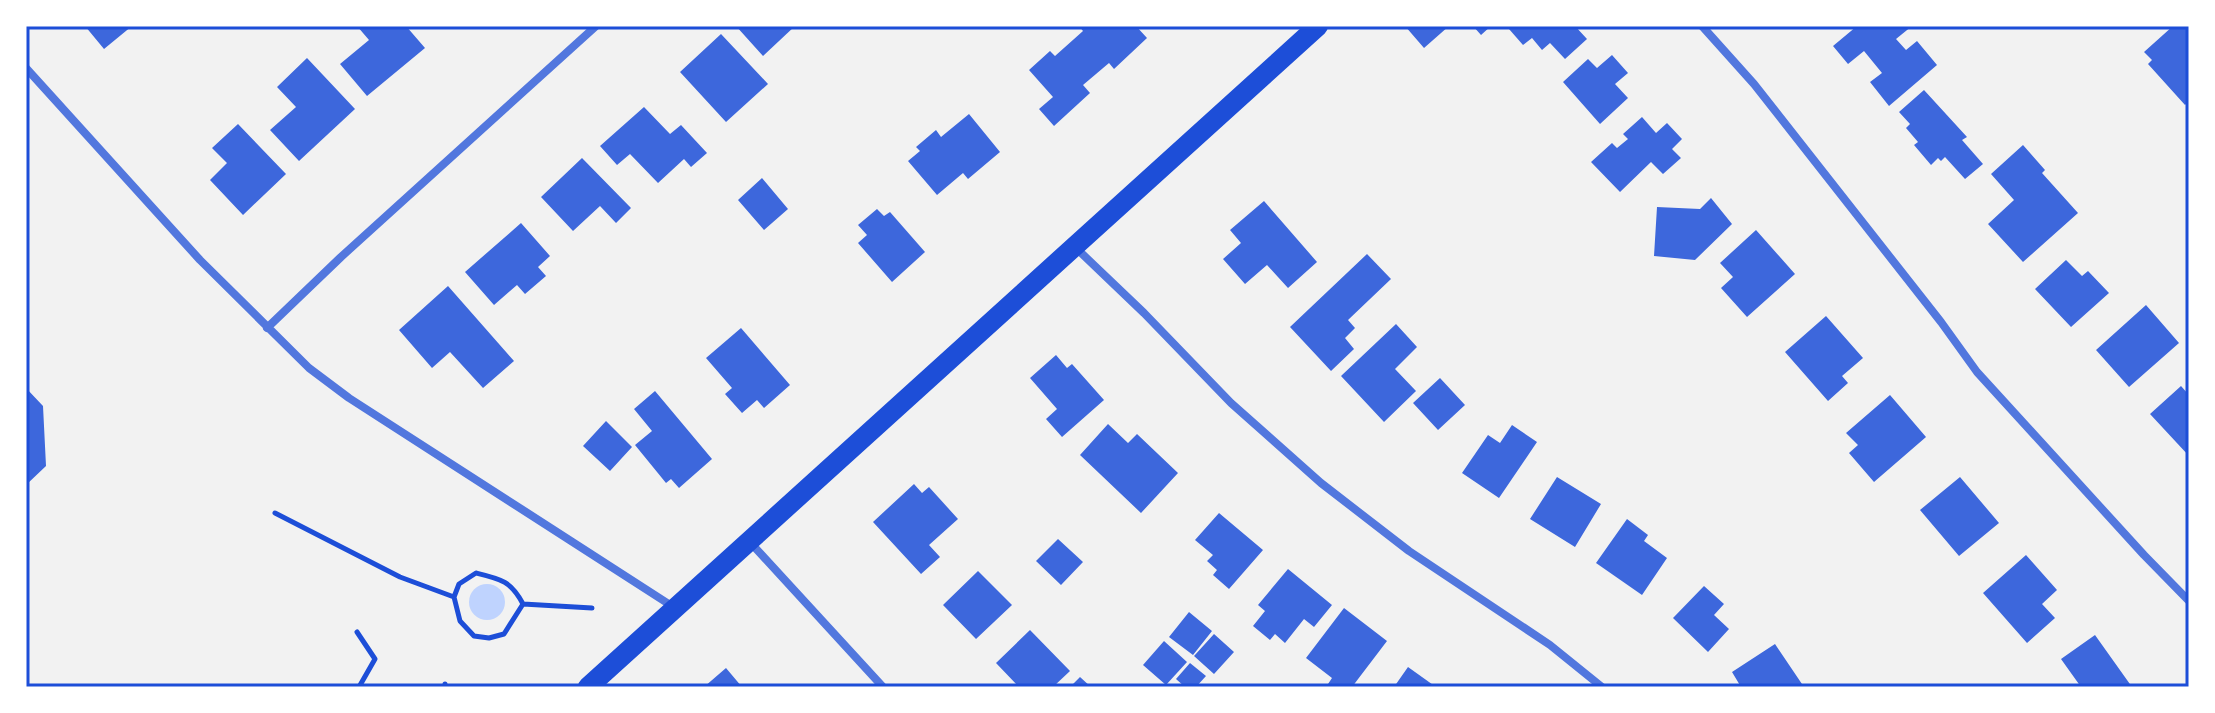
<svg xmlns="http://www.w3.org/2000/svg" width="2215" height="713" viewBox="0 0 2215 713" font-family="'Libre Baskerville',serif">
<rect width="100%" height="100%" fill="#f2f2f2"/>
<path fill="#bfd3fe" d="M469 602a18 18 0 1 1 36 0a18 18 0 1 1-36 0Z"/>
<path fill="#3d67dc" d="M85,26H132L104,49Z
M357,26H406L425,48L367,96L340,64L369,40Z
M736,26H795L763,56Z
M1079,26H1136L1147,38L1114,69L1109,63L1083,85L1090,93L1054,126L1039,109L1053,97L1029,70L1050,51L1055,56L1083,31Z
M1405,26H1449L1424,48Z
M1473,26H1491L1481,35Z
M1513,26H1575L1587,39L1565,59L1550,43L1542,50L1532,38L1523,45L1509,29Z
M1857,26H1912L1896,39L1906,50L1917,41L1937,65L1889,106L1870,82L1882,73L1864,51L1848,64L1833,46Z
M2173,26H2189V101L2185,105L2148,64L2152,60L2144,52Z
M721,34L768,84L726,122L680,72Z
M1612,55L1628,73L1615,84L1628,98L1600,124L1563,82L1588,59L1597,68Z
M307,58L355,109L299,161L270,130L296,107L277,87Z
M1924,90L1967,137L1962,140L1983,164L1965,179L1945,157L1941,161L1938,158L1931,165L1914,145L1918,142L1906,128L1910,124L1899,112Z
M644,107L670,134L681,125L707,153L691,167L684,159L658,183L630,154L617,165L600,146Z
M969,114L1000,152L968,179L963,173L937,195L908,161L920,151L916,147L936,130L941,137Z
M1642,117L1656,133L1667,123L1682,139L1672,149L1681,158L1663,174L1651,162L1620,192L1591,162L1612,143L1617,148L1628,139L1623,134Z
M238,124L286,174L243,215L210,180L227,163L212,148Z
M2023,145L2045,170L2042,173L2078,213L2023,262L1988,224L2014,200L1991,174Z
M582,158L631,208L616,223L600,206L573,231L541,197Z
M762,178L788,209L764,230L738,200Z
M1711,198L1732,224L1695,260L1654,256L1657,207L1700,209Z
M1264,201L1317,262L1288,288L1267,265L1245,284L1223,259L1241,243L1230,230Z
M877,209L884,216L890,212L925,252L892,282L858,243L867,235L858,225Z
M521,223L550,256L538,267L546,276L525,294L517,285L494,305L465,272Z
M1756,230L1795,274L1747,317L1721,288L1733,277L1720,263Z
M1367,254L1391,279L1348,320L1355,328L1345,338L1354,349L1331,371L1290,327Z
M2066,260L2082,276L2088,271L2109,293L2071,327L2035,289Z
M448,286L514,361L483,388L450,352L432,368L399,330Z
M2146,305L2179,343L2129,387L2096,350Z
M1826,316L1863,358L1842,376L1848,383L1828,401L1785,352Z
M1396,324L1417,347L1395,369L1416,391L1384,422L1341,376Z
M741,328L790,385L764,408L757,400L742,413L725,394L732,388L706,358Z
M1056,355L1067,368L1072,364L1104,400L1062,437L1046,419L1057,409L1030,378Z
M1440,378L1465,405L1438,430L1413,403Z
M2181,386L2189,395V456L2150,414Z
M26,388L43,406L46,466L26,485Z
M655,391L712,459L679,488L671,479L666,483L635,445L652,431L634,409Z
M1890,395L1926,437L1874,482L1849,453L1858,445L1846,433Z
M606,421L632,447L610,471L583,446Z
M1108,424L1128,443L1137,434L1178,473L1141,513L1080,455Z
M1512,425L1537,442L1499,498L1462,473L1488,435L1500,443Z
M1557,477L1601,504L1575,547L1530,519Z
M1960,477L1999,523L1959,556L1920,510Z
M914,484L922,493L929,487L958,519L929,545L940,557L921,574L873,522Z
M1219,513L1263,550L1229,589L1213,575L1217,570L1207,561L1213,555L1195,540Z
M1627,519L1648,535L1644,541L1667,558L1642,595L1596,563Z
M1058,539L1083,562L1061,585L1036,561Z
M2026,555L2057,590L2042,604L2055,618L2027,643L1983,593Z
M1288,569L1332,605L1314,627L1304,619L1285,643L1275,634L1270,640L1253,626L1265,611L1258,605Z
M978,571L1012,605L976,639L943,605Z
M1704,586L1724,604L1714,615L1729,629L1708,652L1673,618Z
M1344,608L1387,641L1352,687H1326L1332,678L1306,658Z
M1189,612L1212,631L1193,655L1169,637Z
M1030,630L1070,671L1053,687H1019L996,663Z
M1214,634L1234,652L1214,674L1194,656Z
M2095,635L2132,687H2081L2061,659Z
M1164,641L1187,662L1166,685L1143,665Z
M1775,644L1804,687H1741L1732,672Z
M1190,663L1206,676L1196,687H1185L1176,679Z
M1408,667L1436,687H1394Z
M726,668L742,687H704Z
M1080,677L1091,687H1070Z"/>
<g fill="none" stroke-linecap="round" stroke-linejoin="round">
<path stroke="#1d4ed8" stroke-width="5" d="M275,513L400,577L454,597L459,584L476,573C501,579 511,581 523,604L504,634L489,638L474,636L460,621L454,597
M523,604L592,608
M357,632L375,659L359,687
M445,684V687"/>
<path stroke="#5277de" stroke-width="8" d="M1702,26L1754,84L1941,322L1977,372L2144,555L2189,601
M26,68L200,260L309,368L349,398L675,608
M1076,248L1144,313L1231,403L1321,483L1409,551L1550,645L1602,687
M267,328L341,257L596,26
M749,541L883,687"/>
<path stroke="#1d4ed8" stroke-width="20" d="M588,687L1318,26"/>
</g>
<rect width="2215" height="713" fill="none" stroke="#ffffff" stroke-width="56"/>
<rect x="28" y="28" width="2159" height="657" fill="none" stroke="#1d4ed8" stroke-width="3"/>
</svg>
